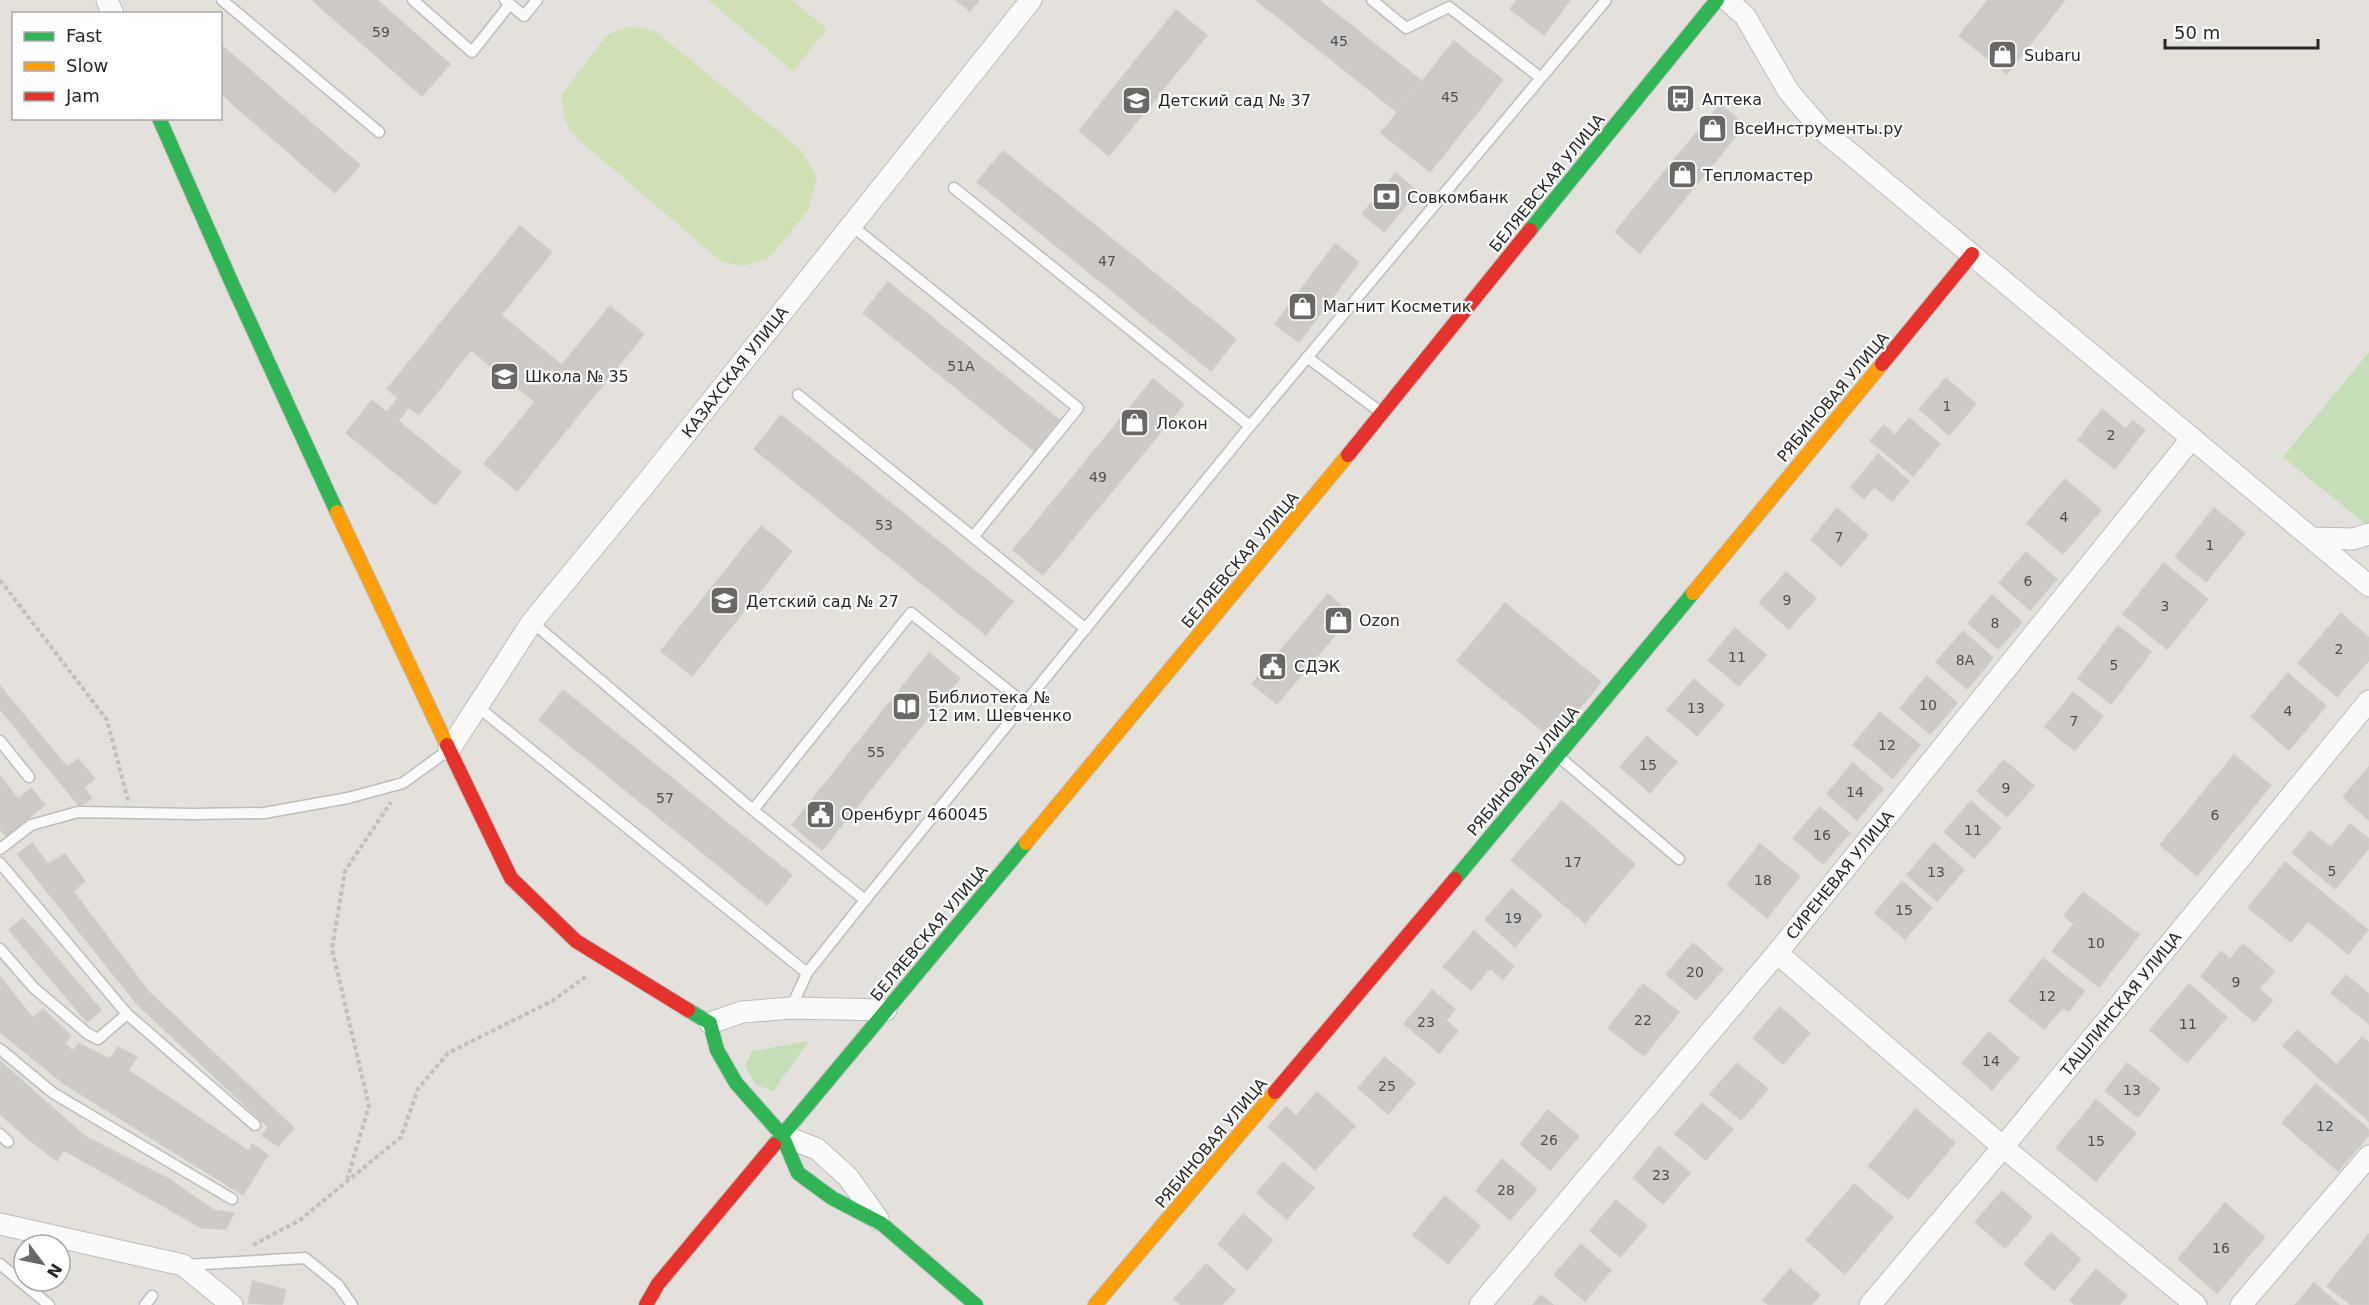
<svg xmlns="http://www.w3.org/2000/svg" width="2369" height="1305" viewBox="0 0 2369 1305" font-family="'DejaVu Sans',sans-serif">
<rect width="100%" height="100%" fill="#e4e1dc"/>
<path fill="#c6deb8" d="M2369,352V527L2283,457Z
M809,1041L773,1091L756,1085L745,1066L752,1051Z"/>
<path fill="#d0e1b6" d="M708,0H792L827,29L793,71Z
M630,26L655,31L802,151L817,176L809,209L770,257L744,266L722,262L579,140L565,121L561,95L607,35Z"/>
<path fill="#ccc9c6" stroke="#cfcdc8" stroke-width="1.5" d="M312,0H377L450,64L422,96Z
M956,0H979L970,11Z
M1256,0H1319L1422,81L1397,112Z
M1517,0H1570L1544,35L1510,9Z
M1988,0H2065L2007,74L1959,36Z
M1176,10L1207,35L1109,156L1079,131Z
M1454,41L1503,80L1430,172L1381,133Z
M220,44L360,165L335,193L220,93Z
M1720,104L1745,125L1640,253L1615,232Z
M1003,151L1236,339L1211,371L977,182Z
M1396,173L1417,191L1384,232L1362,214Z
M520,226L552,252L501,315L562,365L610,306L644,334L517,491L484,464L535,402L471,350L419,415L409,407L398,421L461,472L435,505L346,433L372,400L387,412L398,398L387,389Z
M1335,244L1359,262L1299,342L1275,324Z
M888,282L1059,420L1034,451L863,313Z
M1946,378L1976,404L1949,435L1919,409Z
M1153,379L1184,404L1043,575L1013,550Z
M2102,409L2126,429L2133,421L2145,430L2115,469L2078,440Z
M781,415L1013,601L986,635L754,449Z
M1909,418L1940,444L1913,476L1870,441L1884,425L1895,435Z
M1878,454L1909,481L1892,501L1874,487L1864,499L1851,487Z
M2065,479L2101,510L2063,554L2027,523Z
M1837,508L1868,535L1841,566L1811,540Z
M2214,508L2245,533L2206,582L2175,557Z
M761,526L792,551L692,676L661,651Z
M2026,552L2057,579L2030,610L1999,583Z
M2164,563L2208,599L2167,649L2123,614Z
M1786,572L1816,598L1789,629L1759,603Z
M1328,594L1352,615L1277,704L1252,684Z
M1992,595L2022,622L1998,649L1968,623Z
M1505,603L1601,682L1554,740L1457,661Z
M2341,613L2369,638V660L2337,697L2298,663Z
M2118,626L2151,652L2111,704L2078,678Z
M1735,628L1766,655L1739,686L1708,660Z
M1963,631L1993,658L1967,689L1936,662Z
M929,653L960,678L822,850L792,825Z
M2288,673L2326,706L2289,750L2251,717Z
M1927,676L1957,703L1930,734L1900,708Z
M1694,679L1724,705L1697,736L1667,710Z
M0,686L67,767L78,759L95,779L84,788L92,798L80,807L0,709Z
M563,690L792,875L767,905L539,720Z
M2073,692L2103,716L2075,751L2045,727Z
M1880,712L1920,745L1893,778L1853,745Z
M1647,736L1677,762L1650,793L1620,767Z
M2234,755L2271,785L2197,876L2160,845Z
M2004,760L2034,786L2007,817L1977,791Z
M1853,763L1883,789L1857,820L1827,794Z
M2369,767V820L2343,797Z
M0,776L18,799L31,788L45,805L6,836L0,829Z
M1562,801L1635,864L1585,923L1511,860Z
M1971,801L2001,828L1974,858L1944,832Z
M1820,807L1850,833L1823,864L1793,838Z
M2350,824L2369,839V848L2335,889L2292,853L2310,831L2331,847Z
M32,843L48,864L65,854L85,881L73,891L149,992L294,1128L278,1146L262,1136L268,1127L137,1004L17,854Z
M1934,843L1964,870L1937,901L1907,875Z
M1760,844L1800,876L1767,918L1727,885Z
M2285,862L2368,930L2348,954L2308,921L2291,942L2248,908Z
M1902,881L1932,908L1905,939L1875,913Z
M1512,889L1542,915L1515,947L1485,920Z
M2083,892L2139,935L2099,987L2052,951L2074,924L2064,916Z
M23,918L101,1010L87,1022L9,930Z
M1474,931L1514,966L1503,979L1490,968L1471,990L1443,967Z
M1693,943L1723,969L1696,1000L1666,974Z
M2243,944L2274,971L2259,989L2273,1000L2254,1022L2201,976L2221,951L2230,959Z
M2043,958L2084,991L2069,1011L2062,1008L2044,1029L2009,1001Z
M2346,975L2369,994V1024L2331,993Z
M0,977L33,1018L43,1009L71,1036L65,1043L72,1051L79,1044L110,1059L118,1047L137,1057L128,1070L249,1151L252,1144L268,1155L243,1195L64,1084L0,1032Z
M1643,984L1679,1012L1644,1056L1608,1028Z
M2189,984L2227,1017L2187,1063L2150,1030Z
M1432,990L1455,1009L1446,1020L1458,1031L1439,1053L1404,1024Z
M1780,1007L1810,1033L1783,1064L1753,1038Z
M2297,1030L2337,1065L2362,1037L2369,1043V1121L2283,1046Z
M1989,1032L2019,1058L1992,1090L1962,1063Z
M1385,1057L1415,1083L1388,1114L1358,1088Z
M0,1061L86,1137L167,1178L214,1210L234,1213L226,1229L202,1228L64,1150L57,1161L27,1138L0,1114Z
M1737,1063L1768,1089L1741,1120L1710,1094Z
M2127,1063L2160,1089L2138,1117L2105,1091Z
M2316,1084L2369,1130V1135L2338,1171L2282,1123Z
M1317,1092L1355,1126L1315,1170L1268,1127L1286,1107L1296,1116Z
M2096,1100L2136,1133L2096,1181L2056,1148Z
M1702,1103L1733,1129L1706,1160L1675,1134Z
M1916,1109L1955,1143L1908,1199L1868,1166Z
M1548,1110L1579,1136L1550,1170L1520,1144Z
M1659,1146L1690,1173L1663,1204L1633,1178Z
M1502,1159L1537,1189L1510,1220L1476,1191Z
M1283,1162L1314,1188L1287,1219L1257,1193Z
M1854,1184L1893,1217L1845,1274L1806,1240Z
M2002,1191L2032,1217L2005,1248L1975,1222Z
M1445,1196L1480,1226L1448,1264L1413,1235Z
M1616,1200L1647,1226L1620,1257L1590,1231Z
M2225,1203L2265,1237L2217,1293L2178,1259Z
M1243,1214L1273,1240L1247,1270L1218,1244Z
M2051,1233L2081,1259L2054,1290L2024,1264Z
M2369,1234V1305H2351L2327,1286Z
M1581,1244L1611,1270L1585,1301L1554,1275Z
M1206,1264L1235,1290L1222,1305H1181L1174,1299Z
M1790,1269L1820,1295L1811,1305H1769L1763,1300Z
M2096,1269L2127,1296L2119,1305H2075L2070,1300Z
M253,1281L286,1290L282,1305L248,1303Z
M2314,1283L2339,1305H2295Z
M1541,1295L1553,1305H1533Z"/>
<g fill="none" stroke-linecap="round" stroke-linejoin="round">
<defs>
<path id="lane" d="M222,0L379,132
M413,0L472,52L510,4
M505,0L524,16L537,0
M1372,0L1406,28L1449,7L1541,78
M954,188L1250,426
M851,225L1078,408L973,537L1086,629
M1307,357L1379,411
M798,395L973,537
M532,622L753,810L865,900
M478,707L807,973
M0,741L29,777
M1558,756L1679,859
M753,810L911,613L1025,704
M0,849L31,825L78,812L194,814L264,813L348,798L403,783L447,751
M0,863L127,1014L255,1125
M0,949L34,988L88,1034L98,1039L127,1014
M791,1008L807,973L865,900L1250,426L1606,0
M0,1049L53,1093L232,1199
M0,1134L8,1142
M0,1264L49,1305
M187,1265L305,1258L338,1285L352,1305
M145,1305L152,1296"/>
<path id="street" d="M107,0L113,14
M1727,0L1745,16L1789,92L1821,129L2369,586
M2312,538L2353,539L2369,534
M449,750L532,622L643,487L1031,0
M1777,953L2003,1147L2196,1305
M710,1023L742,1012L791,1008L886,1010
M782,1135L817,1149L848,1177L878,1219
M0,1224L183,1265L232,1305
M1480,1305L1777,953L2192,438
M1870,1305L2003,1147L2369,701
M2241,1305L2369,1156"/>
<path id="fast" d="M159,118L234,288L337,512
M1530,230L1717,0
M1455,879L1693,593
M688,1010L710,1023L717,1050L736,1083L782,1135L798,1173L832,1198L882,1224L976,1305
M774,1145L1026,843"/>
<path id="slow" d="M337,512L447,745
M1693,593L1882,364
M1026,843L1348,455
M1095,1305L1275,1092"/>
<path id="jam" d="M1882,364L1972,254
M1348,455L1530,230
M447,745L511,878L576,941L688,1010
M1275,1092L1455,879
M646,1305L658,1284L774,1145"/>
</defs>
<use href="#lane" stroke="#bebdbe" stroke-width="13"/>
<use href="#street" stroke="#bebdbe" stroke-width="23"/>
<use href="#fast" stroke="#bebdbe" stroke-width="16"/>
<use href="#slow" stroke="#bebdbe" stroke-width="16"/>
<use href="#jam" stroke="#bebdbe" stroke-width="16"/>
<path stroke="#c2c1c0" stroke-width="4" stroke-dasharray="4.5 3" stroke-linecap="butt" d="M0,580L107,720L128,800
M347,1180L369,1106L332,949L345,871L391,802
M253,1245L300,1220L401,1137L418,1089L448,1053L552,1001L588,975"/>
<use href="#lane" stroke="#fbfafa" stroke-width="10"/>
<use href="#street" stroke="#fbfafa" stroke-width="21"/>
<use href="#fast" stroke="#30b455" stroke-width="14"/>
<use href="#slow" stroke="#ff9f0a" stroke-width="14"/>
<use href="#jam" stroke="#e5322d" stroke-width="14"/>
</g>
<defs>
<symbol id="shop-square" viewBox="-11 -11 22 22"><rect x="-9" y="-9" width="18" height="18" rx="4" fill="#696866" stroke="#fff"/><path d="M-5-2.5h2.3a2.7 3.5 0 0 1 5.4 0H5L5.5 6h-11ZM-1.5-2.5h3a1.5 2.3 0 0 0-3 0Z" fill="#fff"/></symbol>
<symbol id="bus-square" viewBox="-11 -11 22 22"><rect x="-9" y="-9" width="18" height="18" rx="4" fill="#696866" stroke="#fff"/><path d="M-5-6H5V4H4V6H2V4H-2V6H-4V4H-5ZM-3.5-4V0h7V-4ZM-3.5 1.2v1.5H-2V1.2ZM2 1.2v1.5H3.5V1.2Z" fill="#fff"/></symbol>
<symbol id="school-square" viewBox="-11 -11 22 22"><rect x="-9" y="-9" width="18" height="18" rx="4" fill="#696866" stroke="#fff"/><path d="M0-5L7-2L0 1L-7-2ZM-4 1L0 2.5L4 1V4Q0 6-4 4Z" fill="#fff"/></symbol>
<symbol id="bank-square" viewBox="-11 -11 22 22"><rect x="-9" y="-9" width="18" height="18" rx="4" fill="#696866" stroke="#fff"/><path d="M-6-4H6V4H-6ZM0-2.3a2.3 2.3 0 1 0 0 4.6a2.3 2.3 0 1 0 0-4.6Z" fill="#fff"/></symbol>
<symbol id="civic-square" viewBox="-11 -11 22 22"><rect x="-9" y="-9" width="18" height="18" rx="4" fill="#696866" stroke="#fff"/><path d="M-.6-6.5H3V-4.5H.6V-3L4-1V1h2V6H-6V1h2V-1L-.6-3ZM-1.2 2.5V6h2.4V2.5Z" fill="#fff"/></symbol>
<symbol id="library-square" viewBox="-11 -11 22 22"><rect x="-9" y="-9" width="18" height="18" rx="4" fill="#696866" stroke="#fff"/><path d="M-6-4Q-3-5.5-.7-3.5V5Q-3 3-6 4ZM6-4Q3-5.5 .7-3.5V5Q3 3 6 4Z" fill="#fff"/></symbol>
</defs>
<g fill-rule="evenodd">
<use href="#shop-square" x="1986" y="38" width="33" height="33"/>
<use href="#bus-square" x="1664" y="82" width="33" height="33"/>
<use href="#school-square" x="1120" y="84" width="33" height="33"/>
<use href="#shop-square" x="1696" y="112" width="33" height="33"/>
<use href="#shop-square" x="1666" y="158" width="33" height="33"/>
<use href="#bank-square" x="1370" y="180" width="33" height="33"/>
<use href="#shop-square" x="1286" y="290" width="33" height="33"/>
<use href="#school-square" x="488" y="360" width="33" height="33"/>
<use href="#shop-square" x="1118" y="406" width="33" height="33"/>
<use href="#school-square" x="708" y="584" width="33" height="33"/>
<use href="#shop-square" x="1322" y="604" width="33" height="33"/>
<use href="#civic-square" x="1256" y="650" width="33" height="33"/>
<use href="#library-square" x="890" y="690" width="33" height="33"/>
<use href="#civic-square" x="804" y="798" width="33" height="33"/>
</g>
<g text-anchor="middle" dominant-baseline="central" stroke-width="4.5" stroke-linejoin="round" paint-order="stroke">
<g font-size="14" fill="#515050">
<text x="381" y="32">59</text>
<text x="1339" y="41">45</text>
<text x="1450" y="97">45</text>
<text x="1107" y="261">47</text>
<text x="961" y="366">51А</text>
<text x="1947" y="406">1</text>
<text x="2111" y="435">2</text>
<text x="1098" y="477">49</text>
<text x="2064" y="517">4</text>
<text x="884" y="525">53</text>
<text x="1839" y="537">7</text>
<text x="2210" y="545">1</text>
<text x="2028" y="581">6</text>
<text x="1787" y="600">9</text>
<text x="2165" y="606">3</text>
<text x="1995" y="623">8</text>
<text x="2339" y="649">2</text>
<text x="1737" y="657">11</text>
<text x="1965" y="660">8А</text>
<text x="2114" y="665">5</text>
<text x="1928" y="705">10</text>
<text x="1696" y="708">13</text>
<text x="2288" y="711">4</text>
<text x="2074" y="721">7</text>
<text x="1887" y="745">12</text>
<text x="876" y="752">55</text>
<text x="1648" y="765">15</text>
<text x="2006" y="788">9</text>
<text x="1855" y="792">14</text>
<text x="665" y="798">57</text>
<text x="2215" y="815">6</text>
<text x="1973" y="830">11</text>
<text x="1822" y="835">16</text>
<text x="1573" y="862">17</text>
<text x="2332" y="871">5</text>
<text x="1936" y="872">13</text>
<text x="1763" y="880">18</text>
<text x="1904" y="910">15</text>
<text x="1513" y="918">19</text>
<text x="2096" y="943">10</text>
<text x="1695" y="972">20</text>
<text x="2236" y="982">9</text>
<text x="2047" y="996">12</text>
<text x="1643" y="1020">22</text>
<text x="1426" y="1022">23</text>
<text x="2188" y="1024">11</text>
<text x="1991" y="1061">14</text>
<text x="1387" y="1086">25</text>
<text x="2132" y="1090">13</text>
<text x="2325" y="1126">12</text>
<text x="1549" y="1140">26</text>
<text x="2096" y="1141">15</text>
<text x="1661" y="1175">23</text>
<text x="1506" y="1190">28</text>
<text x="2221" y="1248">16</text>
</g>
<g font-size="16" fill="#272727" stroke="#fff" text-anchor="start">
<text x="2024" y="55">Subaru</text>
<text x="1702" y="99">Аптека</text>
<text x="1158" y="100">Детский сад № 37</text>
<text x="1734" y="128">ВсеИнструменты.ру</text>
<text x="1703" y="175">Тепломастер</text>
<text x="1407" y="197">Совкомбанк</text>
<text x="1323" y="306">Магнит Косметик</text>
<text x="525" y="376">Школа № 35</text>
<text x="1156" y="423">Локон</text>
<text x="746" y="601">Детский сад № 27</text>
<text x="1359" y="620">Ozon</text>
<text x="1294" y="666">СДЭК</text>
<text x="928" y="697">Библиотека №<tspan x="928" dy="18">12 им. Шевченко</tspan></text>
<text x="841" y="814">Оренбург 460045</text>
</g>
<g font-size="16" fill="#272727" stroke="#fff">
<text transform="translate(1547 183) rotate(-51)">БЕЛЯЕВСКАЯ УЛИЦА</text>
<text transform="translate(735 372) rotate(-52)">КАЗАХСКАЯ УЛИЦА</text>
<text transform="translate(1833 397) rotate(-50)">РЯБИНОВАЯ УЛИЦА</text>
<text transform="translate(1240 560) rotate(-50)">БЕЛЯЕВСКАЯ УЛИЦА</text>
<text transform="translate(1523 771) rotate(-50)">РЯБИНОВАЯ УЛИЦА</text>
<text transform="translate(1840 875) rotate(-51)">СИРЕНЕВАЯ УЛИЦА</text>
<text transform="translate(929 933) rotate(-50)">БЕЛЯЕВСКАЯ УЛИЦА</text>
<text transform="translate(2121 1004) rotate(-51)">ТАШЛИНСКАЯ УЛИЦА</text>
<text transform="translate(1211 1143) rotate(-50)">РЯБИНОВАЯ УЛИЦА</text>
</g>
</g>
<rect x="12" y="12" width="210" height="108" fill="#ffffff" stroke="#a9a9a9" stroke-width="1.5"/>
<rect x="24" y="32" width="30" height="9" fill="#30b455" stroke="#a9a9a9" stroke-width="1.5"/>
<text x="66" y="42" font-size="18" fill="#272727">Fast</text>
<rect x="24" y="62" width="30" height="9" fill="#ff9f0a" stroke="#a9a9a9" stroke-width="1.5"/>
<text x="66" y="72" font-size="18" fill="#272727">Slow</text>
<rect x="24" y="92" width="30" height="9" fill="#e5322d" stroke="#a9a9a9" stroke-width="1.5"/>
<text x="66" y="102" font-size="18" fill="#272727">Jam</text>
<g transform="translate(42 1263) rotate(122)"><circle r="28" fill="#ffffff" stroke="#a9a9a9" stroke-width="1.5"/>
<path d="M0-4.5L10 22L0 15L-10 22Z" fill="#696866"/>
<text y="-9" font-size="16" font-weight="bold" text-anchor="middle" fill="#272727">N</text>
</g>
<path d="M2165 39v9h153v-9" fill="none" stroke="#272727" stroke-width="3"/>
<text x="2174" y="39" font-size="18" fill="#272727" stroke="#ffffff" stroke-width="4.5" paint-order="stroke">50 m</text>
</svg>
